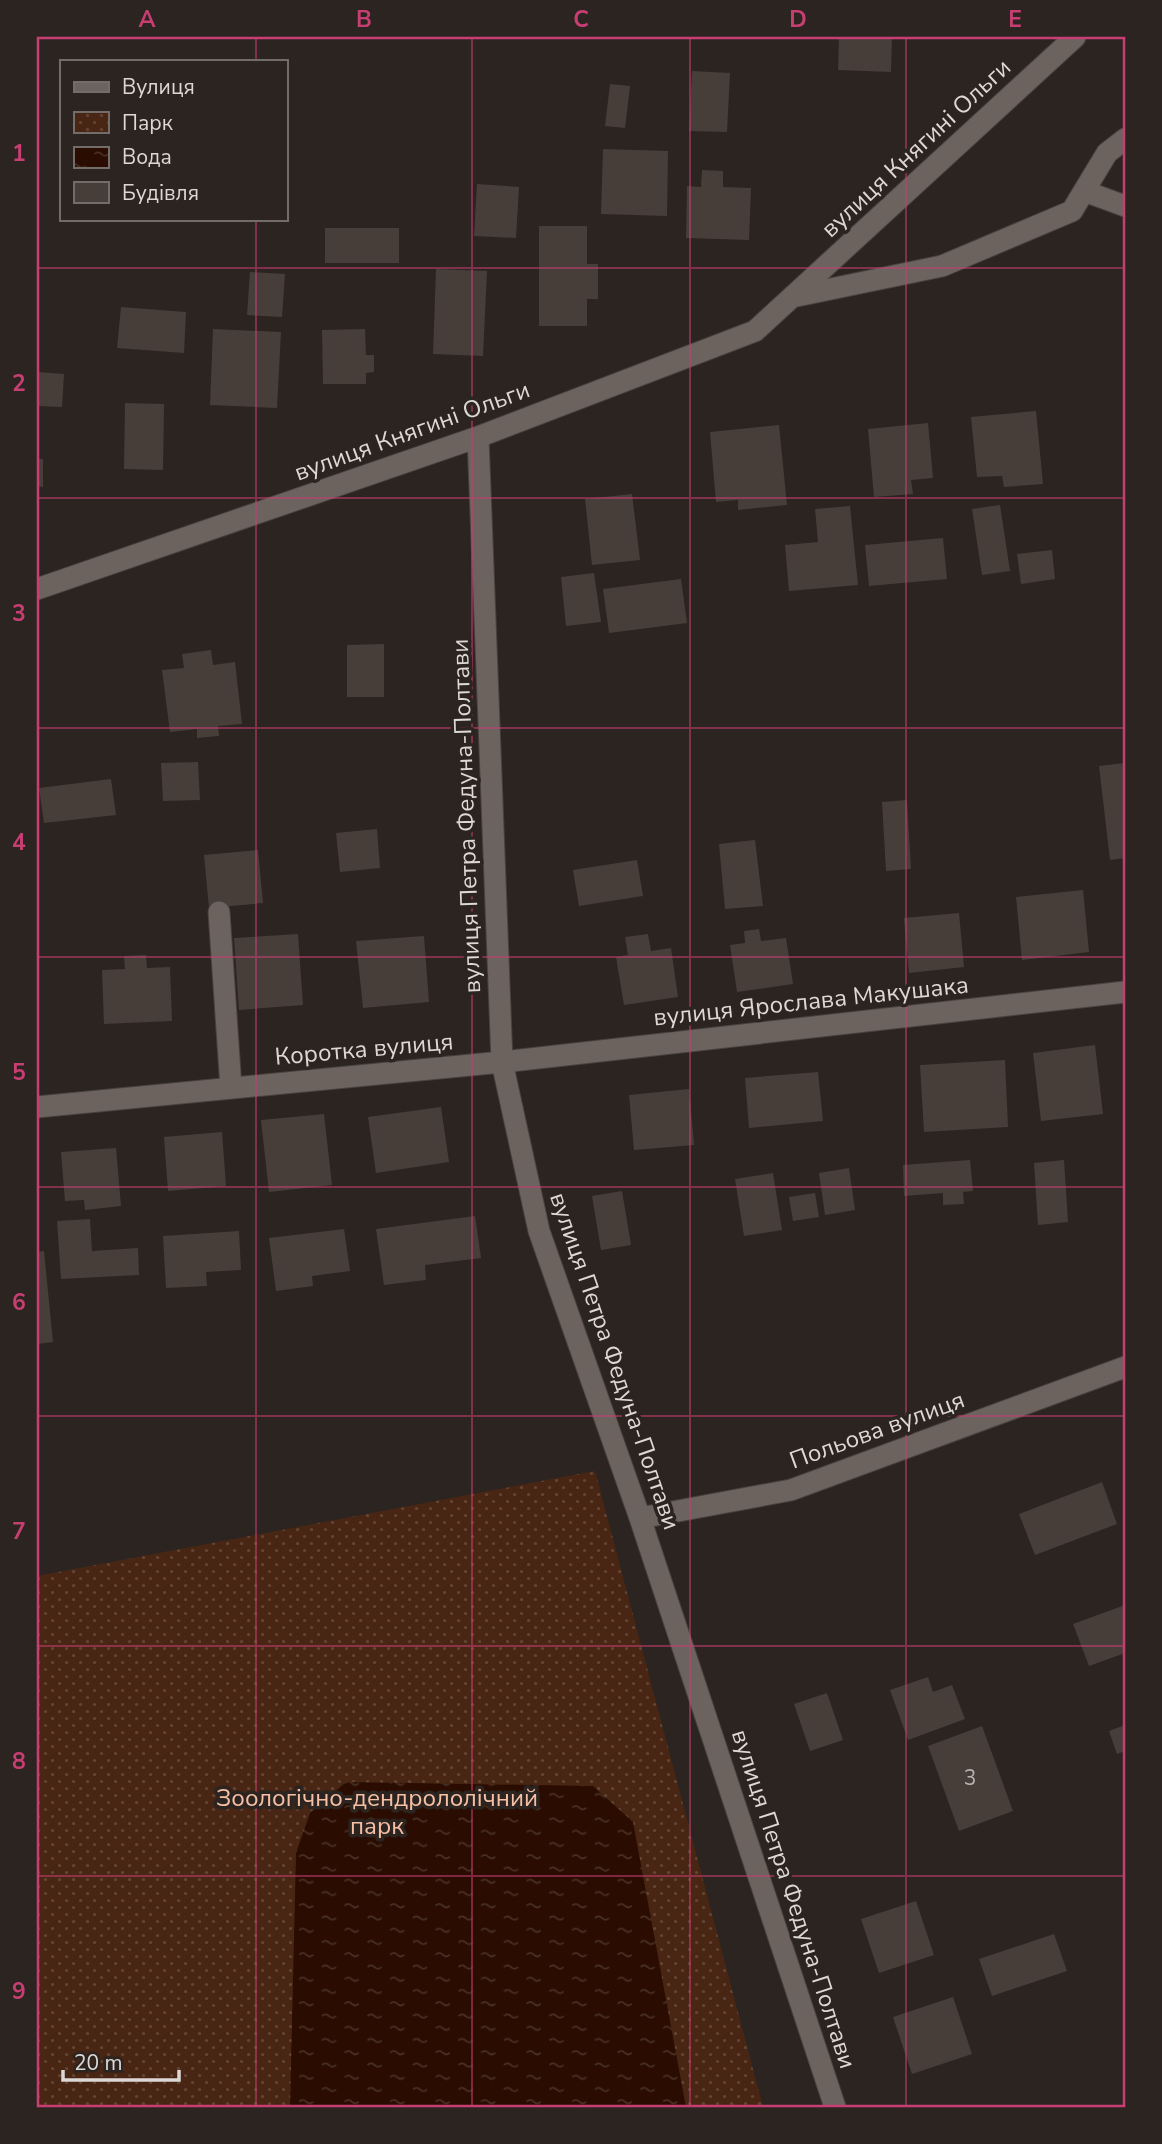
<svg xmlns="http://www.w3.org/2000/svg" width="1162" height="2144" viewBox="0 0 1162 2144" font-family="'Nunito Sans',sans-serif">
<defs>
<pattern id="park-dots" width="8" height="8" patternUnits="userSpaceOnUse" patternTransform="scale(1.75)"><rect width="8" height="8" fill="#482613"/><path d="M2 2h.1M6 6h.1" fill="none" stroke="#624534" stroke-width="1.8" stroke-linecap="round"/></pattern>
<pattern id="water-ripples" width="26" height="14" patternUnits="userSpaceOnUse" patternTransform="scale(1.75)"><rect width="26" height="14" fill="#2a0d00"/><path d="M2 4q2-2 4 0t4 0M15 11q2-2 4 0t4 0" fill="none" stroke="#483024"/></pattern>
</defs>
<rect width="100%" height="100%" fill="#2c2420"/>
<path fill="url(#park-dots)" d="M595,1471L763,2107H37V1576Z"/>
<path fill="url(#water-ripples)" d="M346,1782L593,1786L633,1822L686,2107H290L296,1853L310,1813Z"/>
<path fill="#473e3a" d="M839,37H892L891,72L838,70Z
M692,71L730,73L727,132L689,131Z
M610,84L630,86L625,128L605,126Z
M603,149L668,151L667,216L601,214Z
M702,170L723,171V187L751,188L749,240L686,238L687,186L701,187Z
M477,184L519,187L516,238L474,236Z
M539,226H587V264H598V299H587V326H539Z
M325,228H399V263H325Z
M436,269L487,271L483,356L433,354Z
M250,272L285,274L282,317L247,315Z
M121,307L186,312L184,353L117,348Z
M213,329L281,332L277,408L210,405Z
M365,329L366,355H374V372L366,373V384H323L322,330Z
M37,372L64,374L62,407L37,406Z
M125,403L164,404L163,470L124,469Z
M1036,411L1043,484L1004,487L1002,476L977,477L971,417Z
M928,423L933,478L911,480L913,494L874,497L868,429Z
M779,425L787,505L738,510V500L716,502L710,432Z
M37,459H43V487L37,486Z
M632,494L640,560L592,565L585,499Z
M1000,505L1010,571L982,575L972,509Z
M850,506L858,585L789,591L785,545L818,542L815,509Z
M943,538L947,579L869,586L865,545Z
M1052,550L1055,579L1021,584L1017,554Z
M594,573L601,622L566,626L561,577Z
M681,579L687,623L609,633L603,589Z
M384,644V697H347V645Z
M211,650L213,665L235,662L242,724L218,726L219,736L197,738V729L170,732L162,670L184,668L182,654Z
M198,762L200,800L163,801L161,763Z
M1125,763V858L1110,860L1099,766Z
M111,779L116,815L44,823L39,788Z
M907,800L911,869L886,871L882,802Z
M377,829L380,868L340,872L336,833Z
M755,840L763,906L725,909L719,844Z
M258,850L263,903L209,908L204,855Z
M637,860L643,896L579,906L573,870Z
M1083,890L1089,952L1022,960L1016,897Z
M959,913L964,967L909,973L904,918Z
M759,929L761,941L786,938L793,984L737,992L730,945L745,943L744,931Z
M298,934L303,1005L239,1010L234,938Z
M648,934L651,951L671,948L678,997L624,1005L616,957L628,955L625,937Z
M424,936L429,1002L363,1008L356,941Z
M146,955L147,968L170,967L172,1021L104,1024L102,970L125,969L124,956Z
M1095,1045L1103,1114L1041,1121L1033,1053Z
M1005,1060L1008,1127L924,1132L920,1065Z
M818,1072L823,1121L749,1128L745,1078Z
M689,1089L694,1145L634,1150L629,1095Z
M441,1107L449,1162L376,1173L368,1117Z
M324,1114L332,1185L269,1192L261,1120Z
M222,1132L226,1186L168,1191L164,1137Z
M116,1148L121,1206L85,1210L84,1200L65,1201L61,1152Z
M970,1160L973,1191L963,1192L964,1204L943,1205V1193L904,1196L903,1165Z
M1064,1160L1068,1222L1038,1225L1034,1163Z
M849,1168L855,1210L825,1215L819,1173Z
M773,1173L782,1230L744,1236L735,1179Z
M622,1191L631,1245L601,1250L592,1196Z
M815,1193L819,1217L793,1221L789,1197Z
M475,1216L481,1258L425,1265L426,1280L384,1285L376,1229Z
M90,1219L92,1251L138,1248L139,1275L61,1279L57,1221Z
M344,1229L350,1271L312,1276L313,1286L276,1291L269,1238Z
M239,1231L241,1270L206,1272L207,1286L166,1288L163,1236Z
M44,1251L53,1342L37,1344V1252Z
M1102,1482L1117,1524L1035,1555L1019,1514Z
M1125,1605V1653L1089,1666L1073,1624Z
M928,1677L933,1692L952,1685L965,1719L908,1740L890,1690Z
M827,1693L843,1740L810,1751L794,1704Z
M1125,1725V1751L1117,1754L1109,1731Z
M982,1726L1013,1811L959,1831L928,1746Z
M916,1901L934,1955L879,1973L861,1919Z
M1054,1934L1067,1971L992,1996L979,1959Z
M953,1997L972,2054L912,2074L893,2017Z"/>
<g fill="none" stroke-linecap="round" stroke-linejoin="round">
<defs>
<path id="minor" d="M1084,191L1107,153L1125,139
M792,297L942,266L1072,211L1084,191L1125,206
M478,437L502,1062L539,1231L640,1518L835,2107
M37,589L478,437L755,331L1075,37
M219,912L231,1088
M37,1107L502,1062L1125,992
M640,1518L791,1490L1125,1367"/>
</defs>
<use href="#minor" stroke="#48423e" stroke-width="23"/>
<use href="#minor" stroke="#6c635e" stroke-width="21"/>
</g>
<path fill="none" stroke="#c73e73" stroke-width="2" stroke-opacity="0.55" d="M256,37V61M472,37V2107M690,37V2107M906,37V2107M256,219V2107M37,268H1125M37,498H1125M37,728H1125M37,957H1125M37,1187H1125M37,1416H1125M37,1646H1125M37,1876H1125"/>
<g text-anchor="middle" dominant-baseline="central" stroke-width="7" stroke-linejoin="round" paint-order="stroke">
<g font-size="21" fill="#b8b2ae">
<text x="970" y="1778">3</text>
</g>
<g font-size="24" fill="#ddd8d5" stroke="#2c2420">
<text transform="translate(916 148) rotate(-43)">вулиця Княгині Ольги</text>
<text transform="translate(412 431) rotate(-20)">вулиця Княгині Ольги</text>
<text transform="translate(466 816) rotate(-92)">вулиця Петра Федуна-Полтави</text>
<text transform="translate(811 1001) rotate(-6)">вулиця Ярослава Макушака</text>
<text transform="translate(364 1049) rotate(-5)">Коротка вулиця</text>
<text transform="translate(615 1361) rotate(71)">вулиця Петра Федуна-Полтави</text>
<text transform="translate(877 1430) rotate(-20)">Польова вулиця</text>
<text transform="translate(794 1899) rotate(72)">вулиця Петра Федуна-Полтави</text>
</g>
<g font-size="24" fill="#f6bfa3" stroke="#2c2420">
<text x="377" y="1798">Зоологічно-дендрололічний<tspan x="377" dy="28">парк</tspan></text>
</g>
</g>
<rect width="1162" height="2144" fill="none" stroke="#2c2420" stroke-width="77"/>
<rect x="60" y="60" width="228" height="161" fill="#2c2420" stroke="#736c68" stroke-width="2"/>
<rect x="74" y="82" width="35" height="10" fill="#6c635e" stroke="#736c68" stroke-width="2"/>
<text x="122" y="94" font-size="21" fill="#ddd8d5">Вулиця</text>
<rect x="74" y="112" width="35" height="21" fill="url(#park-dots)" stroke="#736c68" stroke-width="2"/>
<text x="122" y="130" font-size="21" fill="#ddd8d5">Парк</text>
<rect x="74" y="147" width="35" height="21" fill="url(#water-ripples)" stroke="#736c68" stroke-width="2"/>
<text x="122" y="164" font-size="21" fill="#ddd8d5">Вода</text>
<rect x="74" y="182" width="35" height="21" fill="#473e3a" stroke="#736c68" stroke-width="2"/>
<text x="122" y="200" font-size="21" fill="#ddd8d5">Будівля</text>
<path d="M63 2070v10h116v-10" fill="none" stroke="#ddd8d5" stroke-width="3.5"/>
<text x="74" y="2070" font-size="21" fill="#ddd8d5" stroke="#2c2420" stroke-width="5" paint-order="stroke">20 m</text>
<rect x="38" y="38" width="1086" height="2068" fill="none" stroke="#c73e73" stroke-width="2.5"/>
<g font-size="23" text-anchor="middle" font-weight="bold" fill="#c73e73">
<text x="147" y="27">A</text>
<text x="364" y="27">B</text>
<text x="581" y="27">C</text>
<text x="798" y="27">D</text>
<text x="1015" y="27">E</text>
<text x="19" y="161">1</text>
<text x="19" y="391">2</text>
<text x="19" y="621">3</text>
<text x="19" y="850">4</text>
<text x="19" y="1080">5</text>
<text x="19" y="1310">6</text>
<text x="19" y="1539">7</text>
<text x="19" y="1769">8</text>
<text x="19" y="1999">9</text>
</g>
</svg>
